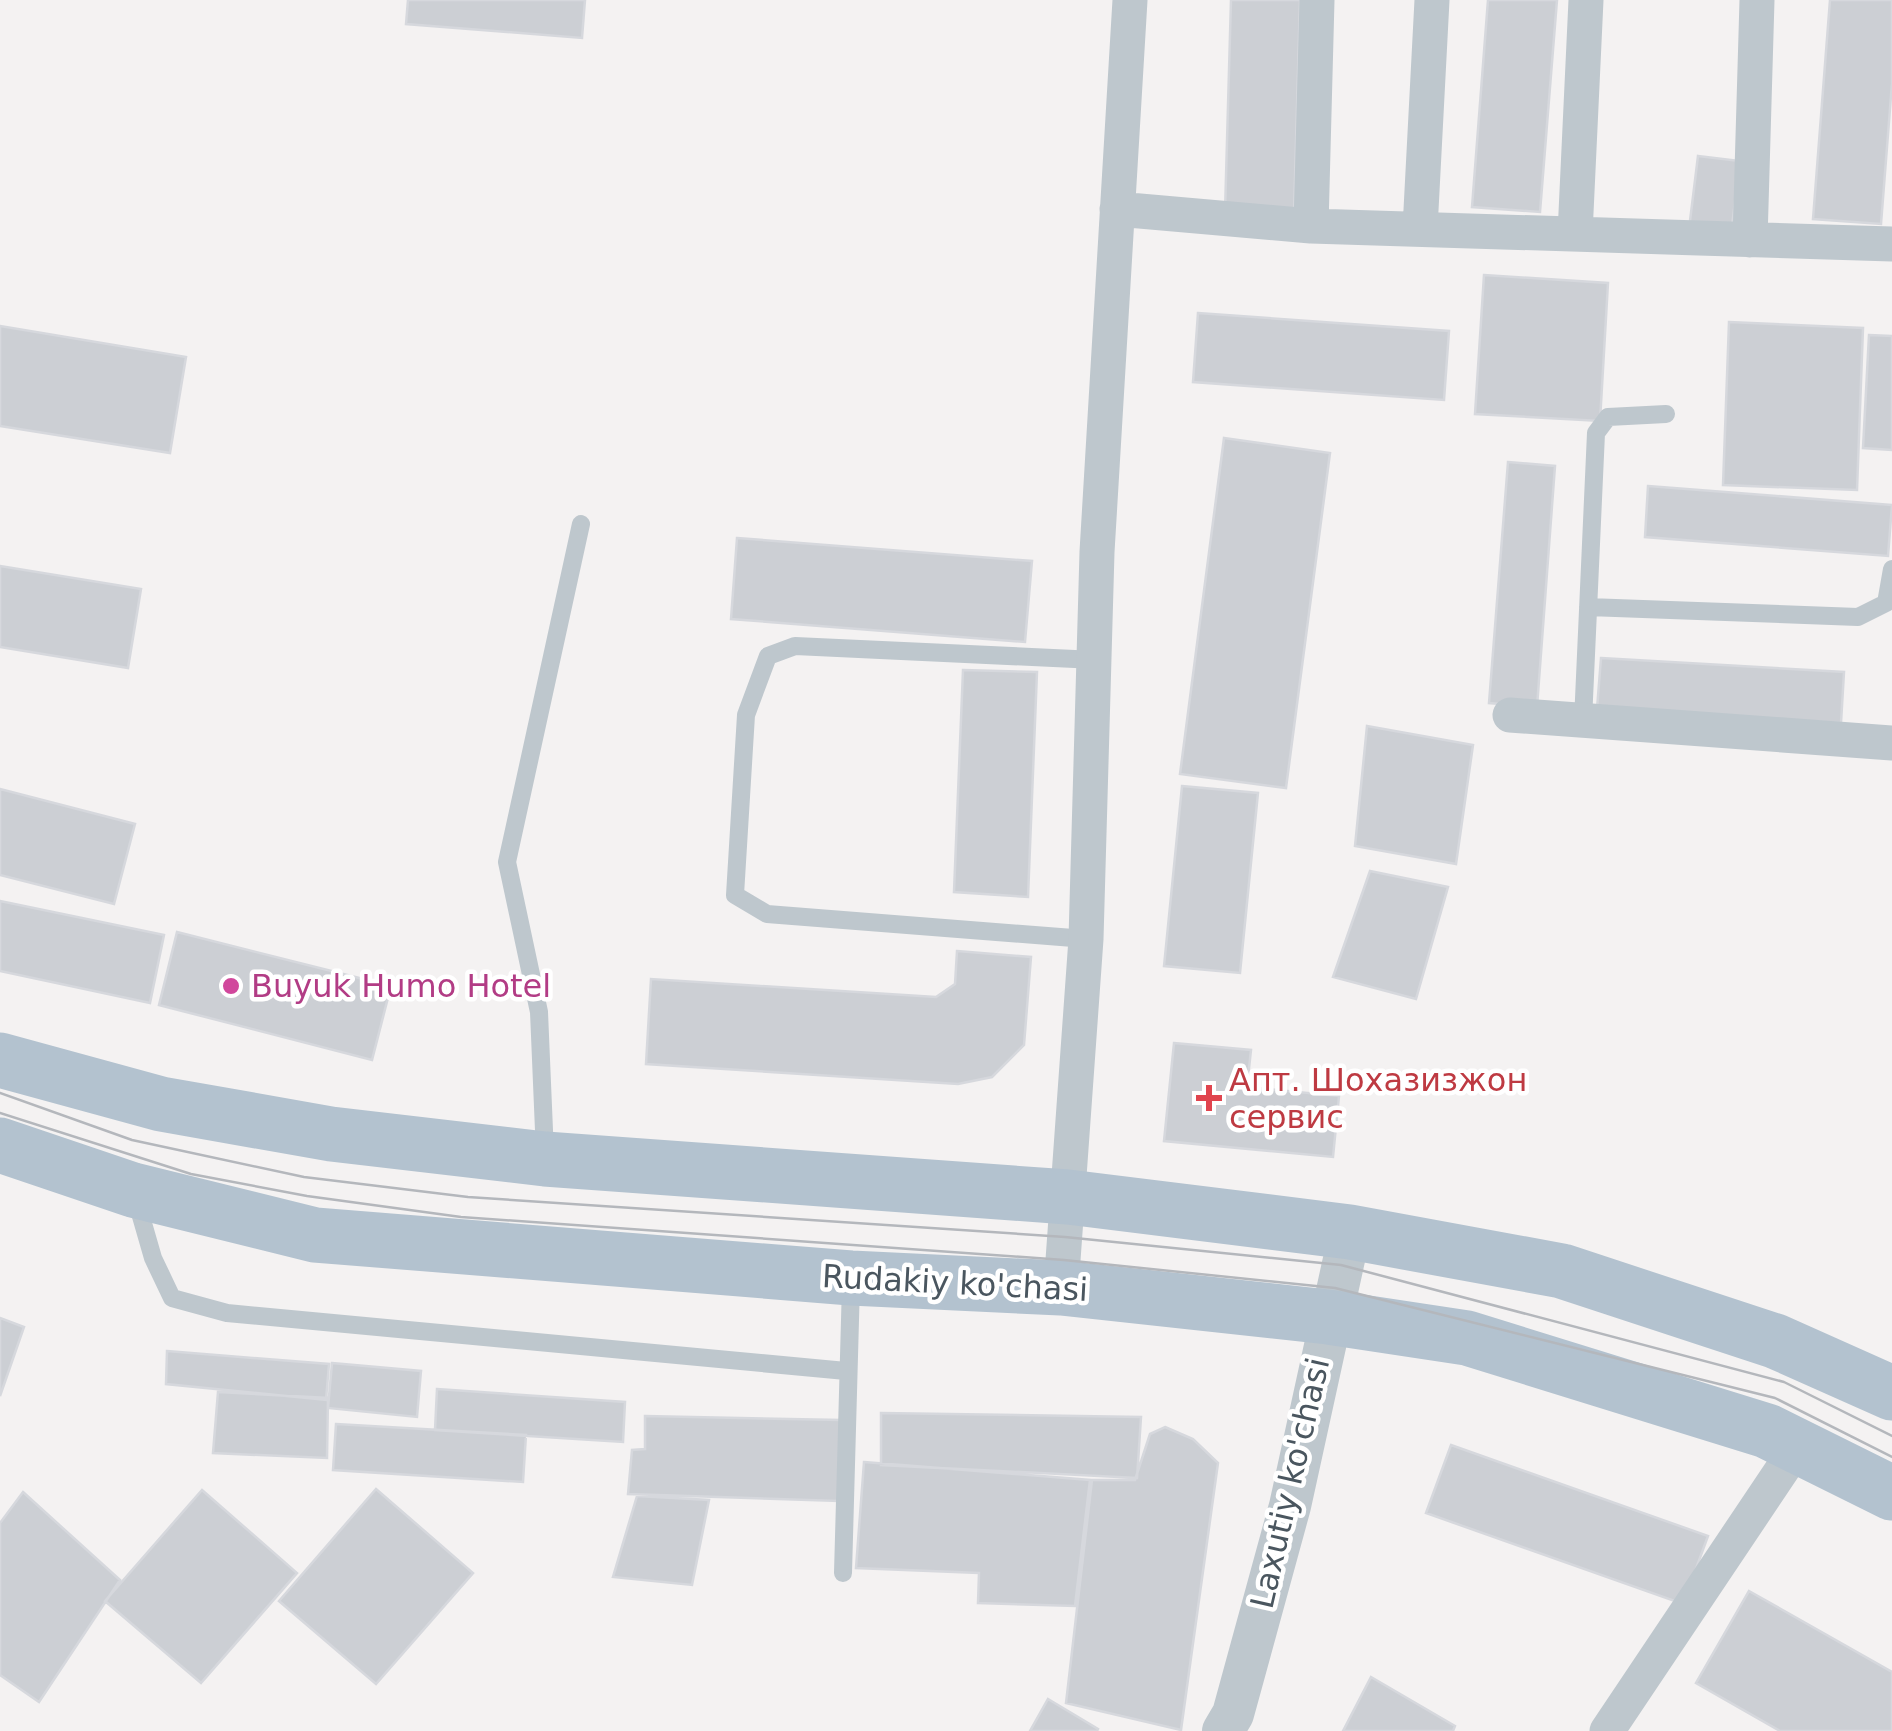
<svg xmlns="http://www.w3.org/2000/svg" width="1892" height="1731" viewBox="0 0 1892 1731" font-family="'DejaVu Sans',sans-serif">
<rect width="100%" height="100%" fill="#f4f2f2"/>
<path fill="#cccfd4" stroke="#d6d8dd" stroke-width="2.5" d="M408,0H585L582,38L406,24Z
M1231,0H1300L1294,214L1225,212Z
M1488,0H1557L1540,212L1472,207Z
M1830,0H1892V83L1881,224L1813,219Z
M1698,156L1740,161L1731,234L1689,229Z
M1484,275L1608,283L1600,421L1475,414Z
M1198,313L1449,331L1444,400L1193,382Z
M1729,322L1863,328L1857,490L1723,485Z
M0,326L186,357L170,453L0,426Z
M1869,335L1892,336V450L1863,448Z
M1224,438L1330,453L1286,788L1180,774Z
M1508,462L1555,466L1537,707L1489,703Z
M1648,486L1892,505L1888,556L1645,537Z
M737,538L1032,561L1025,642L731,619Z
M0,566L141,589L128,668L0,647Z
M1601,658L1844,672L1841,723L1597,709Z
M963,670L1037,672L1028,897L954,892Z
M1367,726L1473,745L1456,864L1355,846Z
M1182,786L1258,793L1240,973L1164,966Z
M0,789L135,824L114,904L0,875Z
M1370,871L1448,887L1416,999L1333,977Z
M0,901L164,935L150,1003L0,971Z
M177,932L391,986L372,1060L159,1005Z
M957,951L1031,957L1024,1045L992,1077L958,1084L646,1064L651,979L936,997L955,984Z
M1174,1043L1251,1050L1247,1087L1339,1096L1333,1157L1164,1141Z
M0,1318L24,1327L0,1396Z
M167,1351L329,1364L326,1400L166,1384Z
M332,1363L421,1371L417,1417L328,1408Z
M437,1389L625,1402L623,1442L435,1430Z
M218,1392L328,1398L327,1458L213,1453Z
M881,1413L1141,1417L1137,1478L881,1465Z
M645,1416L841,1420L839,1501L628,1494L632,1450L645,1449Z
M336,1424L526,1435L523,1482L333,1470Z
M1165,1427L1193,1439L1218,1463L1181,1730L1066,1703L1092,1480H1135L1150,1434Z
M1451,1445L1708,1536L1683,1604L1426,1513Z
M864,1462L1090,1480L1075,1606L978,1603L979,1573L856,1568Z
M376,1489L473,1573L376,1684L279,1601Z
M202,1490L297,1573L201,1683L105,1601Z
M23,1492L120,1580L39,1702L0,1675V1523Z
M637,1496L709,1500L692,1585L613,1577Z
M1749,1591L1892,1672V1731H1780L1696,1683Z
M1371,1677L1455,1726L1453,1731H1343Z
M1048,1699L1098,1729L1097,1731H1030Z"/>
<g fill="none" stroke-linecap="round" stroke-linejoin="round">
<path stroke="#bec7cd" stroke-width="18" d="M1588,607L1858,617L1886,603L1892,569
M1583,721L1596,433L1608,417L1666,414
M1086,939L767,914L735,895L746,715L768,656L795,646L1096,660
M545,1154L539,1012L507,862L581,524
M136,1199L153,1258L172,1298L227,1313L846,1371
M843,1573L851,1284"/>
<path stroke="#bec7cd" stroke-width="35" d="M1117,209L1311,226L1892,244
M1311,226L1317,0
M1420,229L1432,0
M1575,234L1586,0
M1750,240L1757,0
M1510,715L1892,743
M1061,1288L1086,939L1097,552L1130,0
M1607,1731L1798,1446"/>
<path stroke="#bec7cd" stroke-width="42" d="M1223,1731L1233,1714L1290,1506L1350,1232"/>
<path stroke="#b3c2cf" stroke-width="55" d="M0,1060L161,1104L331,1134L545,1159L1068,1197L1350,1232L1562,1271L1775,1341L1892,1393
M0,1145L133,1190L315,1235L851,1278L1061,1288L1328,1317L1467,1338L1767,1431L1892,1493"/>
<path stroke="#b4b7bc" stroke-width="2.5" d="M0,1093L132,1140L304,1177L468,1197L1065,1237L1341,1265L1784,1382L1892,1436
M0,1113L191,1174L307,1196L461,1217L1064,1260L1335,1288L1775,1398L1892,1457"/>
</g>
<circle fill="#d1479c" stroke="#fff" stroke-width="4" cx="231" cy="986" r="10"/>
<path fill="#e0444e" stroke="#fff" stroke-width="4" d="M1204 1083h10v10h10v10h-10v10h-10v-10h-10v-10h10z"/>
<g text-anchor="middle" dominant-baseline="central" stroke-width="9" stroke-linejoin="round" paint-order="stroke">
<g font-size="32" fill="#b23c85" stroke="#fff" text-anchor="start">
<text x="251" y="986">Buyuk Humo Hotel</text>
</g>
<g font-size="32" fill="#be3a42" stroke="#fff" text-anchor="start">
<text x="1229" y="1080">Апт. Шохазизжон<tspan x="1229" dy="37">сервис</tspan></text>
</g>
<g font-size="32" fill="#4a565f" stroke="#fff">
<text transform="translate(955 1283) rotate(3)">Rudakiy ko'chasi</text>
<text transform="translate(1290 1483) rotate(-77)">Laxutiy ko'chasi</text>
</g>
</g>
</svg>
